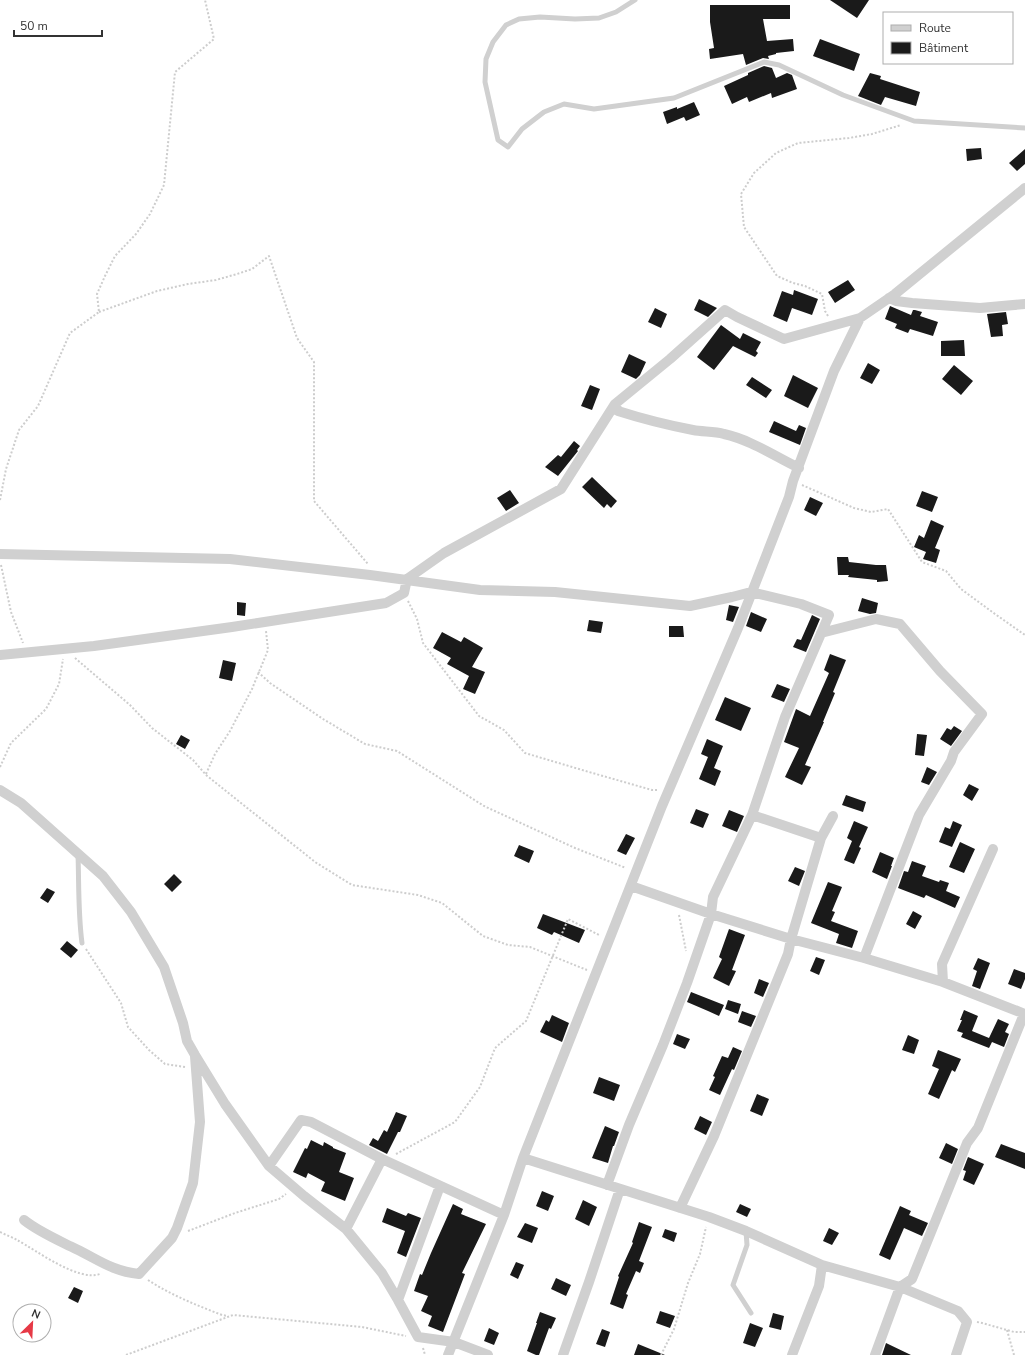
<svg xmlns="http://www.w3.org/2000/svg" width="1025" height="1355" viewBox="0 0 1025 1355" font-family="'Nunito Sans',sans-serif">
<rect width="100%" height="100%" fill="#fff"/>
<path fill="#1a1a1a" d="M830,0H869L857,18Z
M710,5H790V19H763L767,41L793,39L794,51L776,53V54L768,56L769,59L763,58L746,65L743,54L710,59L709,49L714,48L710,22Z
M820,39L860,54L854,71L813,56Z
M764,66L772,68L776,78L787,73L792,75L797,89L772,98L771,93L749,102L747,97L732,104L724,86L748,75V73Z
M870,73L881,76L880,79L920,92L916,106L885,97L881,105L858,96Z
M694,102L700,115L686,121L684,117L667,124L663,112L677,107V109Z
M981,148L982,159L967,161L966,149Z
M1025,149V164L1017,171L1009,163Z
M848,280L855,290L835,303L828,292Z
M794,290L818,299L812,315L792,308L787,322L773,316L782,291L793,295Z
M699,299L717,308L708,317L694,310Z
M890,306L911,315L913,310H915L922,312L920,316L938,322L933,336L910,329L908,333L895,328L897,324L885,319Z
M655,308L667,314L661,328L648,322Z
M1006,312L1008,324L1002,325L1003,336L991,337L987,314Z
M721,325L740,339L743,333L761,342L756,351L758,353L755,357L733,346L714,370L697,357Z
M964,340L965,356H941V341Z
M629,354L646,362L640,375L636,379L621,372Z
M868,363L880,370L872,384L860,378Z
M954,365L973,381L961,395L942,379Z
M793,375L818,388L808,408L784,396Z
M752,377L772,390L766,398L746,385Z
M590,385L600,389L592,410L581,406Z
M774,421L796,431L799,425L806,428L800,445L769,432Z
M574,441L580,446L577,450L578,451L558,476L545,467L558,455L561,457Z
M592,477L617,501L611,508L607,504L604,508L582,487Z
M510,490L519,503L506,511L497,498Z
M922,491L938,497L932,512L916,506Z
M810,497L823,503L816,516L804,510Z
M931,520L944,526L935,548L940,550L936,563L923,559L926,552L914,547L919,535L924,538Z
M837,557H848L849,562L876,565H886L888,581L877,582V580L848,577L849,575H838Z
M862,598L878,603L876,613L870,614L858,611Z
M237,602L246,603L245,616L237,615Z
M729,605L739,607L733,622L726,620Z
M751,612L767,619L761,632L746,626Z
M812,615L820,619L806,652L793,647L797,639L801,640Z
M589,620L603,622L601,633L587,631Z
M669,626H683L684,637H669Z
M442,632L461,642L464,637L483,648L472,667L485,672L475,694L463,689L469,676L447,664L451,658L433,648Z
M830,654L846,660L833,692L835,693L823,722H824L805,765L811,767L802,785L785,777L799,748L784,742L796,709L810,716L829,673L824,670Z
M223,660L236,663L232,681L219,678Z
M777,684L790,689L784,702L771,697Z
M725,697L751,708L741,731L715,720Z
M954,726L962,731L951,746L940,739L947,728L951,730Z
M917,734L927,735L924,756L915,755Z
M181,735L190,740L185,749L176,744Z
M707,739L723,746L714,768L721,771L715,786L699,779L708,757L701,754Z
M927,767L937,772L929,785L921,782Z
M969,784L979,789L972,801L963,795Z
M846,795L866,802L863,812L842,805Z
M696,809L709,814L703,828L690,823Z
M729,810L744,816L737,832L722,826Z
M854,821L868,827L859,847L861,848L854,864L844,860L852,841L847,838Z
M953,821L962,825L952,847L939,842L945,827L950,829Z
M626,834L635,838L626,855L617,851Z
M960,842L975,849L964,873L949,867Z
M519,845L534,851L529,863L514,856Z
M880,852L894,858L891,866H892L887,879L872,872Z
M912,861L926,866L922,876L939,882L940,880L949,883L946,891L960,897L955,908L926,895L924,898L898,888L904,871L908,872Z
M795,867L805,871L799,886L788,881Z
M174,874L182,882L172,892L164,884Z
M828,882L842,887L832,911L835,912L831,921L858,931L852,948L836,943L839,934L811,923Z
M47,888L55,892L48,903L40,898Z
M913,911L922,916L915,929L906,924Z
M543,914L585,930L579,943L554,932L552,935L537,928Z
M729,929L745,935L732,970L736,971L729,986L713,978L722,959L719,957Z
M67,941L78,950L71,958L60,949Z
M816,957L825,960L819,975L810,971Z
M978,958L990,963L980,989L972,986L977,971L973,969Z
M1014,969L1025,973V979L1021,989L1008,984Z
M759,979L769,983L763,997L754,993Z
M691,992L724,1005L719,1016L708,1011L687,1002Z
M728,1000L741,1004L738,1014L725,1009Z
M964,1010L978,1016L972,1031L989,1038L998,1019L1009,1024L1005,1032L1009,1034L1004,1047L992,1042L989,1048L961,1037L963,1033L957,1031L962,1020H960Z
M742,1011L756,1016L751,1027L738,1022Z
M552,1015L569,1023L562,1042L540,1032L546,1020L549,1022Z
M677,1034L690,1039L685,1049L673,1044Z
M908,1035L919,1040L914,1054L902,1050Z
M733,1047L742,1051L734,1070L732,1069L720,1095L709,1090L715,1077L713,1076L722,1056L728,1058Z
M938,1050L961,1059L955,1072L952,1070L939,1099L928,1094L939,1069L932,1066Z
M599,1077L620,1085L614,1101L593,1093Z
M757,1094L769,1099L762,1116L750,1111Z
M396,1112L407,1116L400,1132H398L387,1154L369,1145L373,1138L378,1141L384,1130L387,1132Z
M700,1116L712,1122L706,1135L694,1129Z
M605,1126L619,1132L614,1146H613L608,1163L592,1158Z
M311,1140L323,1146L324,1142L333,1147V1148L346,1153L339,1172L354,1178L345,1201L321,1191L325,1182L308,1173L306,1178L293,1172L305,1148L307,1149Z
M946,1143L958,1149L952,1164L939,1158Z
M1001,1144L1025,1153V1169L995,1157Z
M968,1157L984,1164L974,1185L963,1180L966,1171L963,1170Z
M542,1191L554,1196L548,1211L536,1206Z
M583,1200L597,1207L589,1226L575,1219Z
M453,1204L463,1209L461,1214L486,1224L462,1273L465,1274L443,1332L428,1326L432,1316L421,1311L428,1296L414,1291L420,1274L422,1275L431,1253Z
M740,1204L751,1209L747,1217L736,1212Z
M900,1206L911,1211L909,1215L928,1223L922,1236L904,1228L890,1260L879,1255Z
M387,1208L406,1216L408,1213L421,1218L406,1257L397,1253L405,1231L382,1222Z
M639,1222L652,1227L639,1261L644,1263L640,1273L636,1271L626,1294L628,1295L623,1309L610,1304L619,1277L618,1276L633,1243L632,1242Z
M525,1223L538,1228L532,1243L517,1237Z
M829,1228L839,1233L832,1245L823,1241Z
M665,1229L677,1233L674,1242L662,1237Z
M516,1262L524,1265L518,1279L510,1275Z
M556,1278L571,1285L566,1296L551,1289Z
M74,1287L83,1291L78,1303L68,1298Z
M660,1311L675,1316L670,1328L656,1323Z
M540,1312L556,1318L551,1329L549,1328L539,1355H536L527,1351L537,1323H536Z
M773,1313L784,1316L781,1330L769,1327Z
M750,1323L763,1328L755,1347L743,1343Z
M489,1328L499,1333L494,1345L484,1341Z
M602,1329L610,1332L605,1347L596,1344Z
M886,1343L911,1355H882Z
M638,1344L665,1355H634Z"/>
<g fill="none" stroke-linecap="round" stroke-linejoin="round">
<path stroke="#cdcdcd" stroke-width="2" stroke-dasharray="2 2" stroke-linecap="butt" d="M99,312L157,291L188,284L216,280L237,274L252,269L269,256L297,338L314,362V501L368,564
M828,316L825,311L822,294L805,286L793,283L777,276L744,227L741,194L754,173L776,153L798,143L849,138L872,134L901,125
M802,485L854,508L871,512L888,509L922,562L946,571L961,589L995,614L1025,635
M0,500L6,469L19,430L38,406L70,333L99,312L97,294L105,276L115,256L136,234L150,214L164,185L175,72L214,39L205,0
M1,565L11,612L23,643
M408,601L417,619L423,643L479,716L504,730L525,753L589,772L652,790H657
M75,658L130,705L152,728L193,760L206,775L315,862L352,885L418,895L442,903L483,936L508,945L530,947L587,970
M258,672L270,683L323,719L365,744L397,751L484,806L575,848L626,868
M0,767L11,743L46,709L59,684L63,659
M206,774L215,754L230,731L252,689L268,650L266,631
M679,915L686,951
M86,949L121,1003L128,1027L149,1050L165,1064L185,1067
M396,1154L455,1122L480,1087L495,1048L526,1021L568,919L599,935
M188,1231L235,1213L279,1199L286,1194
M0,1232C6,1235 12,1237 17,1240C36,1250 78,1282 100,1274
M148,1280C171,1295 196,1305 222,1315L228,1316
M977,1322L982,1323L1014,1332H1025
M1007,1330L1014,1355
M423,1348L425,1355
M126,1355L233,1315L362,1327L406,1336
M661,1355L674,1329L688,1283L700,1254L706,1227"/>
<path stroke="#d0d0d0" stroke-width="5" d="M635,0L616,12L599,18L575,19L540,17L519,19L506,25L493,42L486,59L485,82L498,140L508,147L522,129L544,112L564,104L594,109L674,98L764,62L779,65L843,95L914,121L1025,128
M78,854C79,883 78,913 82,943
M746,1231L747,1245L733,1285L751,1313"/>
<path stroke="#d0d0d0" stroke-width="10" d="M889,298L896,301L912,303L980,308L1025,304
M615,404L618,411C643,419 667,425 693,430C703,432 714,431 724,434C751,440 774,456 799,468
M0,554L230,559L370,575L480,590L555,592L690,606L732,597L751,592L801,604L829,615L785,717L752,815L821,838
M821,633L876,619L900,624L940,671L982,714L954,752L951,761L919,815L864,958
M0,655L94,646L232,627L386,603L404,593L407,579L444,553L561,489L615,404L670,359L725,310L737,317L784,339L860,318L895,294L1025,188
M0,790L21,803L103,876L131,912L164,967L183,1023L187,1041L195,1055L225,1104L269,1166
M631,886L711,914L791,939L864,958L943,982L1025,1014
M943,982L942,964L993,849
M523,1158L709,1217L746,1231L822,1265L900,1287L958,1311L967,1322L956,1355
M607,1185L629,1125L663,1045L687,983L711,914L713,897L752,815
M680,1208L714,1136L788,954L791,939L821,838L833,816
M24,1220C39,1232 58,1240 76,1249C99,1260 112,1271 139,1274L172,1238L177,1228L193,1183L200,1122L195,1056
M346,1229L382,1159
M398,1300L440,1186
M448,1355L504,1215L523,1158L662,806L738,628L789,497L793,481L834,371L860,318
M488,1355L454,1342L418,1337L398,1300L382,1273L346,1229L304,1196L269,1166L301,1120L311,1122L382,1159L504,1215
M563,1355L589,1282L620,1189
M792,1355L819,1286L822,1265
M875,1355L900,1287L912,1279L967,1143L978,1128L1024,1014"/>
</g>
<rect x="883" y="12" width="130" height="52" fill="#ffffff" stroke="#adadad"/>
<rect x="891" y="25" width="20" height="6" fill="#d0d0d0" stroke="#adadad"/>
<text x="919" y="32" font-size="12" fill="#333333">Route</text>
<rect x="891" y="42" width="20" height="12" fill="#1a1a1a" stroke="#adadad"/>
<text x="919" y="52" font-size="12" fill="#333333">Bâtiment</text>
<g transform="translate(32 1323) rotate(24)"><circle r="19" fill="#ffffff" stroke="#adadad"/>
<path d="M0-3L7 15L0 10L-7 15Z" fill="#e63946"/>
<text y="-6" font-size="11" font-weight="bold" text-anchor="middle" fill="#333333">N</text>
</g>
<path d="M14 30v6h88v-6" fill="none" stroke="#333333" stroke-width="2"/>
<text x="20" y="30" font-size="12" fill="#333333" stroke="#ffffff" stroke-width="3" paint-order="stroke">50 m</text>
</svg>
